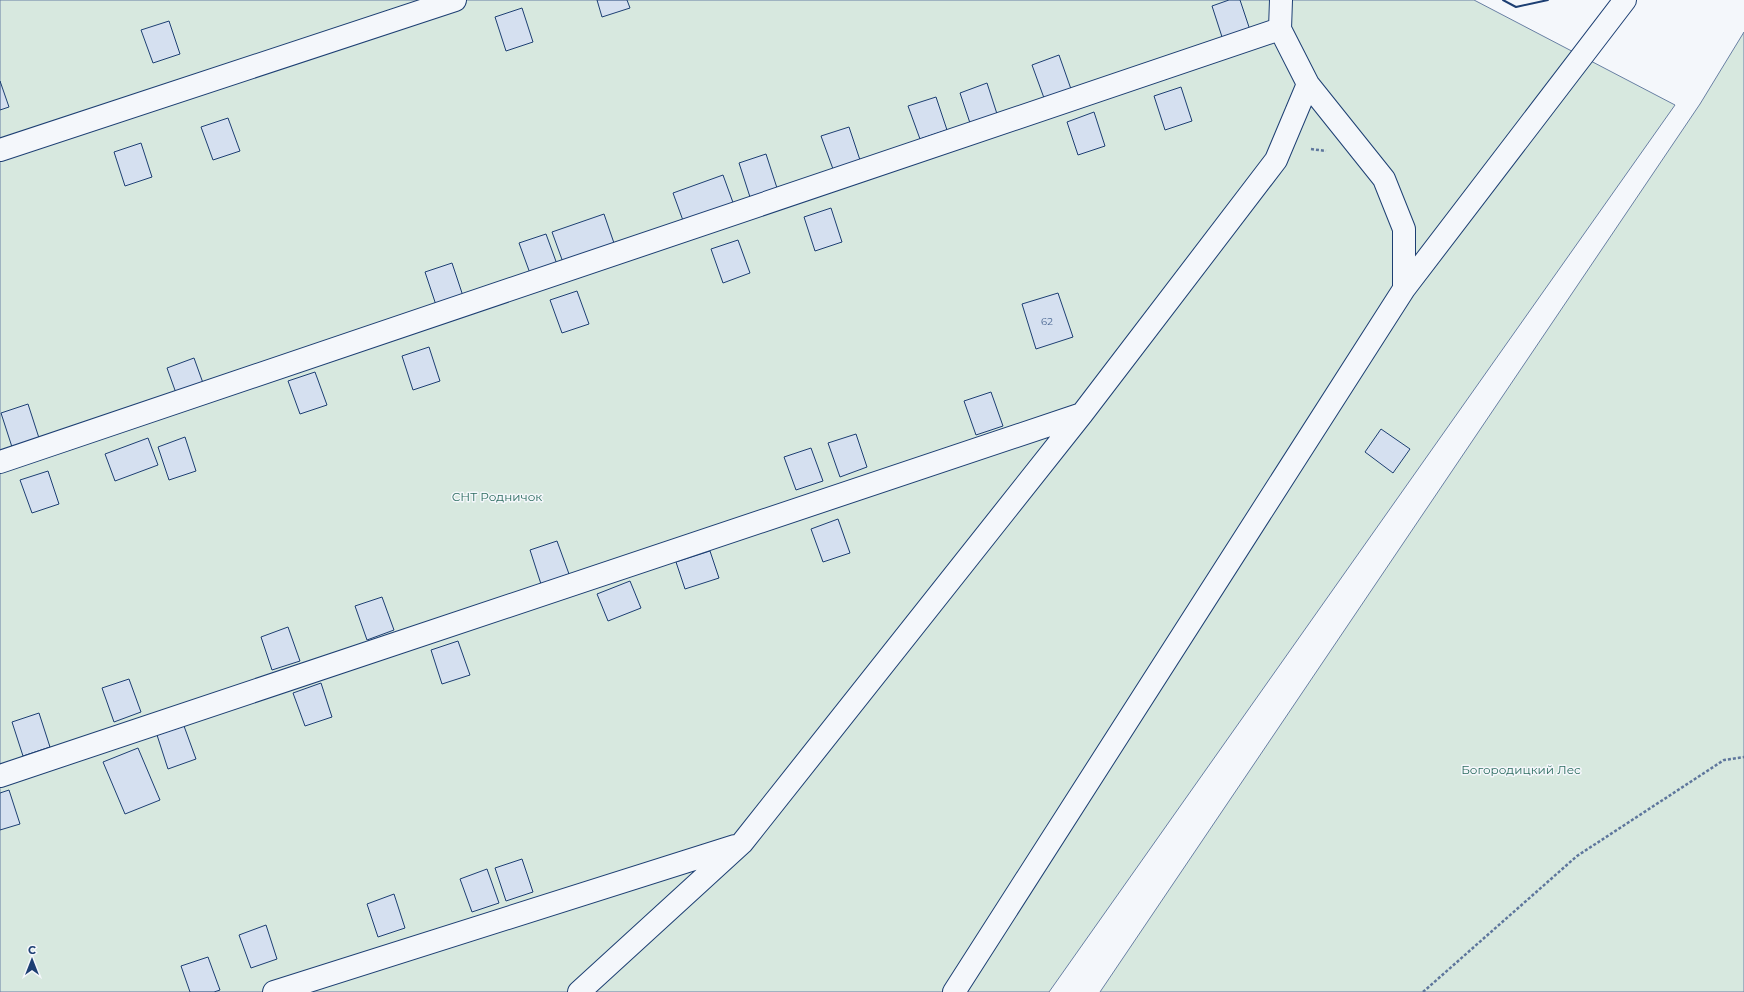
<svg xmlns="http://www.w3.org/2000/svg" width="1744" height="992" viewBox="0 0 1744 992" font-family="Montserrat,sans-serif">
<rect width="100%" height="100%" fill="#f4f7fb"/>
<path fill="#d7e8df" stroke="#687fa3" d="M0,0H1474L1675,105L1049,992H0Z
M1744,32V992H1100L1700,104Z"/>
<path fill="#d5e0f0" stroke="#1d3f73" d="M597,0H627L630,8L602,17Z
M1229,0H1240L1250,30L1223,40L1212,6Z
M522,8L533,42L506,51L495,17Z
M169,21L180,54L153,63L141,30Z
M1059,55L1071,89L1044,98L1032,65Z
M0,81L9,107L0,110Z
M987,83L998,117L971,126L960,93Z
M1181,87L1192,121L1165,130L1154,96Z
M936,97L947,130L920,139L908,106Z
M1094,112L1105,146L1078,155L1067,122Z
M228,118L240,151L213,160L201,127Z
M849,127L860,160L833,169L821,136Z
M141,143L152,177L125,186L114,152Z
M766,154L777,188L750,197L739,163Z
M723,175L735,208L685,226L673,193Z
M831,208L842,242L815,251L804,217Z
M604,214L615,246L564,265L552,232Z
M546,234L558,267L531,276L519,243Z
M738,240L750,273L723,283L711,249Z
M452,263L463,296L436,305L425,272Z
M577,291L589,324L562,333L550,300Z
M1058,293L1073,337L1036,349L1022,304Z
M429,347L440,381L413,390L402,356Z
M194,358L203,383L176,393L167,368Z
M315,372L327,405L300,414L288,381Z
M991,392L1003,426L976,435L964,401Z
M28,404L39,438L12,447L1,413Z
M1381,429L1410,449L1393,473L1365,452Z
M856,434L867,467L840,477L828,443Z
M185,437L196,471L169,480L158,447Z
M148,438L158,465L115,481L105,454Z
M811,448L823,481L796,490L784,457Z
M48,471L59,504L32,513L20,480Z
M838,519L850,553L823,562L811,529Z
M557,541L569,574L541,584L530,550Z
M710,551L719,578L685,589L676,562Z
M630,581L641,608L608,621L597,594Z
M382,597L394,630L367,640L355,606Z
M288,627L300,661L272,670L261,637Z
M458,641L470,675L442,684L431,650Z
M129,679L141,712L114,722L102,688Z
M321,683L332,717L305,726L293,693Z
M39,713L50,747L23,756L12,722Z
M184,726L196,759L168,769L157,735Z
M138,748L160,800L125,814L103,762Z
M9,790L20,824L0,830V793Z
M522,859L533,892L506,901L495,868Z
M487,869L499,903L472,912L460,879Z
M394,894L405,928L378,937L367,904Z
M266,925L277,959L251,968L239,935Z
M208,957L220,990L214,992H190L181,966Z"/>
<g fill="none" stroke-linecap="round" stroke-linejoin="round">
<defs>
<path id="minor" d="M0,150L455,0
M1404,289L1625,0
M0,462L1280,29
M0,776L1082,414
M274,992L735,846
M579,992L742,843L1082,414L1276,160L1308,84
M954,992L1404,289V229L1384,179L1308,84L1280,29L1281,0"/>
</defs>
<use href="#minor" stroke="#1d3f73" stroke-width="24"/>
<path stroke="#5e769c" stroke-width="2.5" stroke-dasharray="3 2" stroke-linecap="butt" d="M1311,149L1326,151
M1423,992L1577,856L1724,760L1744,757"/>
<use href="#minor" stroke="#f4f7fb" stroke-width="22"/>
<path stroke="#1d3f73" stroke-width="2" d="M1503,0L1516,7L1548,0"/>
</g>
<g text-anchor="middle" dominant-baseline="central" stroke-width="3" stroke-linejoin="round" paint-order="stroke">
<g font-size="10" fill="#4b6792">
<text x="1047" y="321">62</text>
</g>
<g font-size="12" fill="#2c6c60" stroke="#f4f7fb">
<text x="497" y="496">СНТ Родничок</text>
<text x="1521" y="769">Богородицкий Лес</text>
</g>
</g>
<g transform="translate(32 960)" stroke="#f4f7fb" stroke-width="3" paint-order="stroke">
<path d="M0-3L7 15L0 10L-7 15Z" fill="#1d3f73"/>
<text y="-6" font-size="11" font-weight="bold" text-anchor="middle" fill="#1d3f73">С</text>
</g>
</svg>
